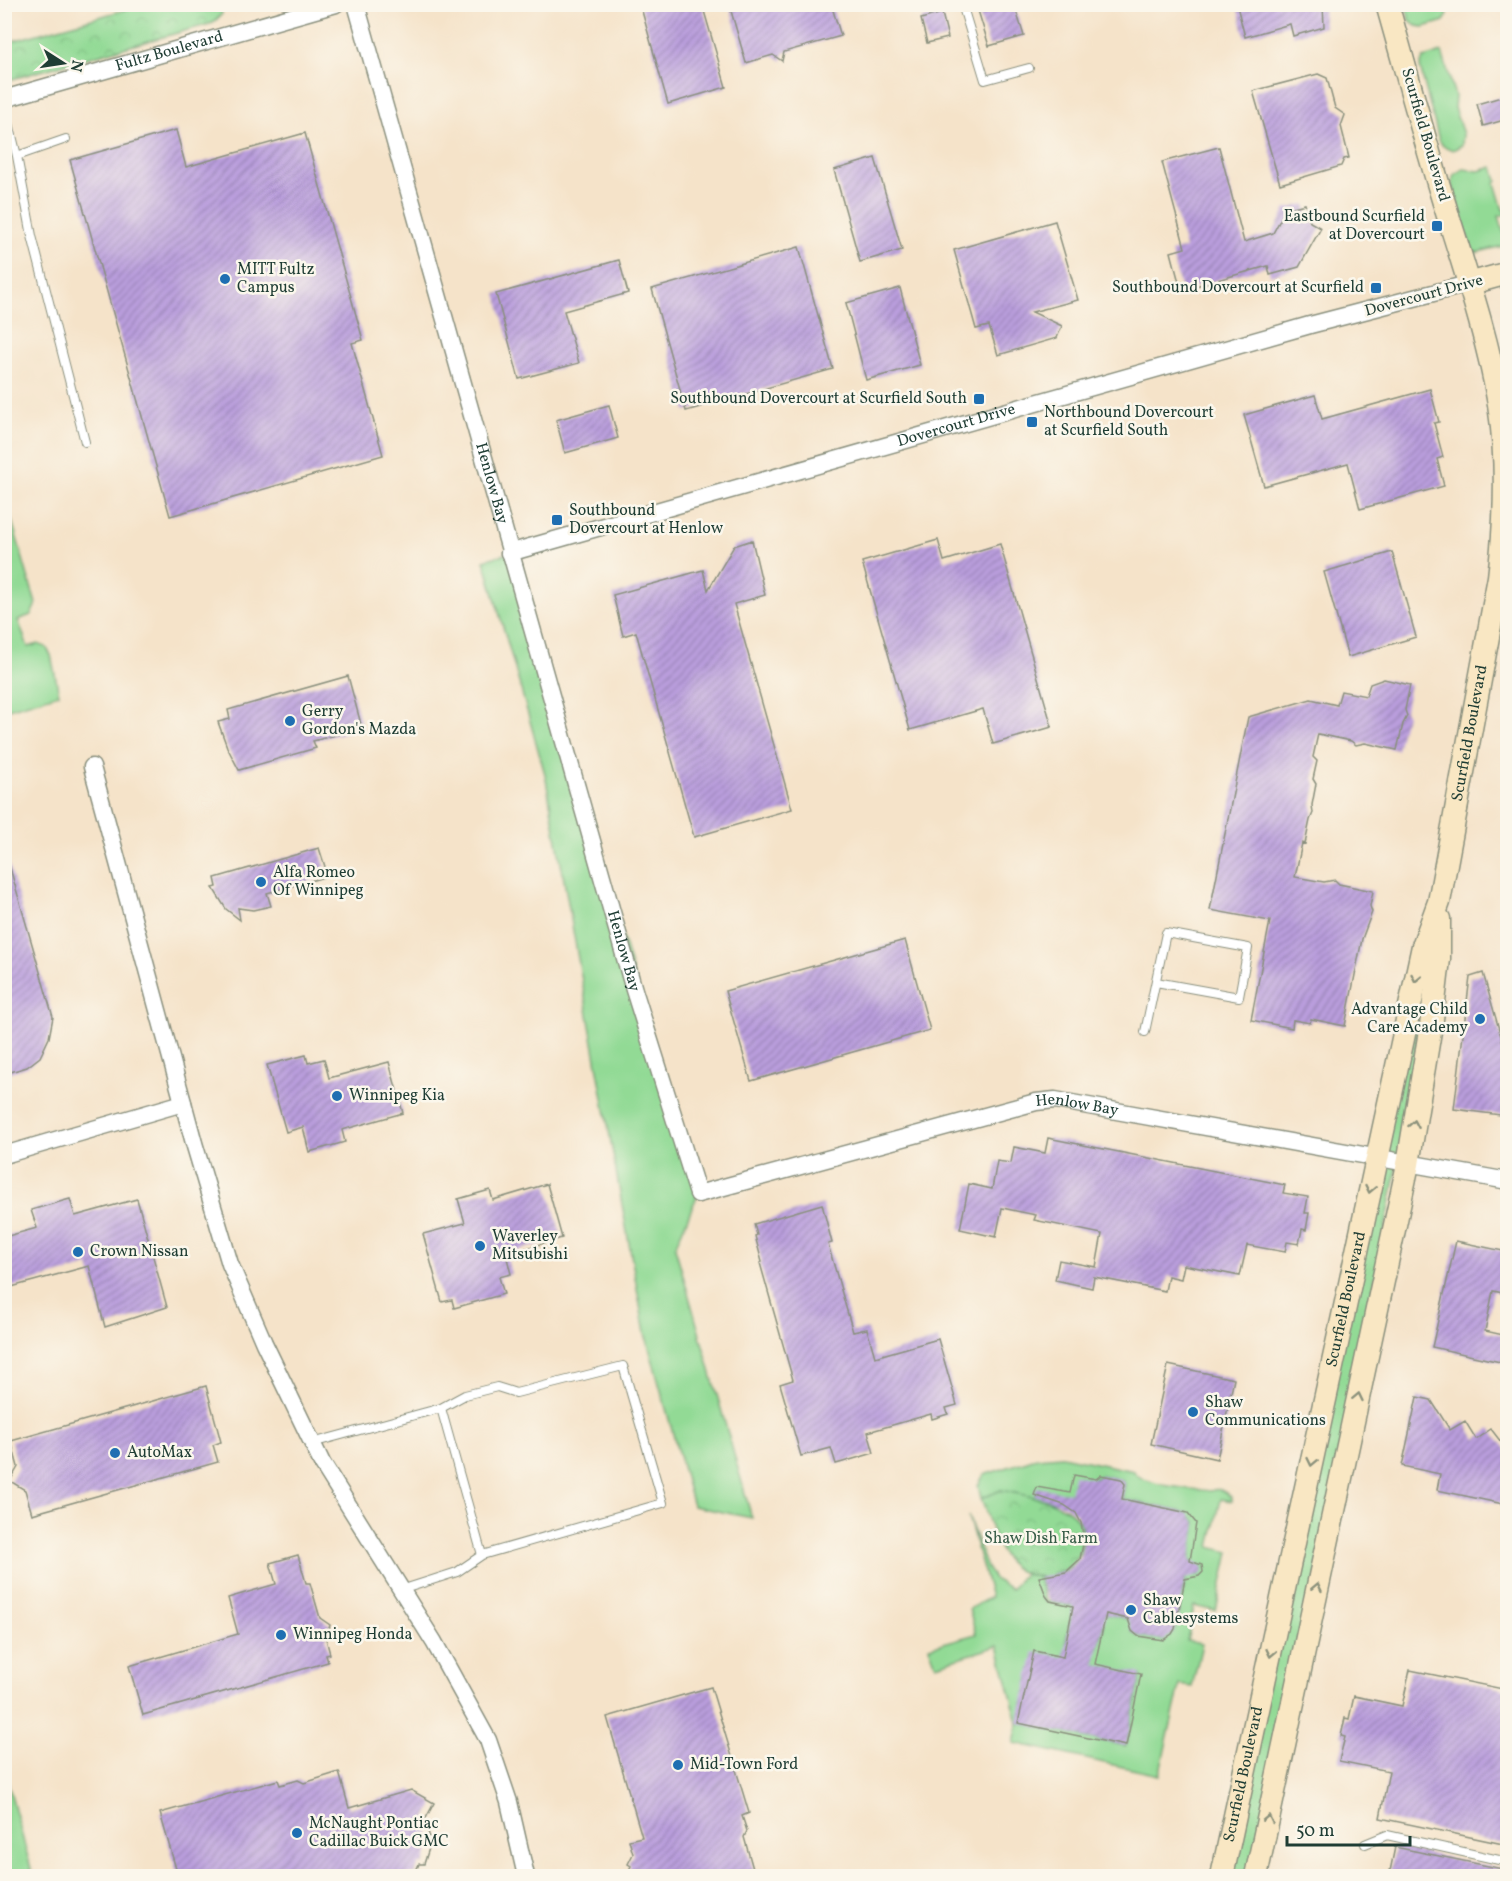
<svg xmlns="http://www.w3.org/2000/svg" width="1512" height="1881" viewBox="0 0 1512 1881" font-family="Vollkorn,serif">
<defs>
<pattern id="park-crowns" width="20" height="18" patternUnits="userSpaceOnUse" patternTransform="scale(1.5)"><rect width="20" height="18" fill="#92da95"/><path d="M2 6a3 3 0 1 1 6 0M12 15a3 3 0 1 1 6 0" fill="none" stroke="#7dbc81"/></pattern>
<pattern id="building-hatch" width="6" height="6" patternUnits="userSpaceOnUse" patternTransform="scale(1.5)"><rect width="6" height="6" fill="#ba9edd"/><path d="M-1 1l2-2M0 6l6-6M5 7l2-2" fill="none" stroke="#9782b4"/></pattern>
</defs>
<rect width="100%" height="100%" fill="#fbf7ec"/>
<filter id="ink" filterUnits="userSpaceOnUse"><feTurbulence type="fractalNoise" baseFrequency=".0167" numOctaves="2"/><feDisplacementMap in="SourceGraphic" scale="12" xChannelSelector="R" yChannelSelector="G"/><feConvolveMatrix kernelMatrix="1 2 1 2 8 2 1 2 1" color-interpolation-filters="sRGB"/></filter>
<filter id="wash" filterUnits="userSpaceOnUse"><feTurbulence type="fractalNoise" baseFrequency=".008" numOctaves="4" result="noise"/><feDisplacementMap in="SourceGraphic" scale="24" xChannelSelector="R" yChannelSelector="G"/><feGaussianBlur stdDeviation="1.35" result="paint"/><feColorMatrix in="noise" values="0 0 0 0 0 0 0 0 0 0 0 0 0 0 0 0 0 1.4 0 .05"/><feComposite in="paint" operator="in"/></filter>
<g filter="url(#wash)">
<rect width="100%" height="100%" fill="#f5e3c9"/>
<path fill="#92da95" stroke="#588c64" stroke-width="1.5" d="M1406,5H1445L1448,15L1444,21L1424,27L1416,26L1409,19Z
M1442,52L1455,96L1454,108L1463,134L1462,145L1453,150L1443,146L1439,140L1420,67L1423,58Z
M1493,167L1497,181L1495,183L1503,210H1507V214L1499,216L1507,245L1475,253L1470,246L1452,183L1455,174L1463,169L1479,171Z
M5,508L9,511L36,604L31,615L18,620L28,647L38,644L46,647L51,655L59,694L5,710Z
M509,553L698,1194L675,1247L752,1518L693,1506L645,1333L545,774L484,560Z
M1423,946L1439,959L1256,1876H1222Z
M1062,1456L1134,1471C1141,1486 1194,1489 1211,1491C1220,1487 1226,1492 1232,1498V1501L1221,1499L1210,1547L1229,1552L1216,1611L1194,1606L1187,1641L1202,1644L1192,1687L1180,1685L1159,1775L1014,1743L1018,1723L998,1646L936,1665L929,1647L976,1634L969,1609L991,1597L968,1516L987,1568L995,1580L1011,1589L1024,1574L1039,1577L1045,1601L1084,1608L1071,1619L1066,1639L1069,1658L1019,1723L1126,1746L1141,1675L1088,1663L1099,1646L1104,1625L1094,1611L1132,1620V1631L1138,1636L1163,1640L1172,1634L1175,1629L1186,1576H1199L1202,1566L1190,1561L1196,1522L1187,1513L1122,1499L1125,1484L1122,1480L1101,1475L1054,1502L1001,1490L981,1499L978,1485L984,1475L1036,1458Z
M5,1772L33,1876H5Z"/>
<path fill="url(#park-crowns)" stroke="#588c64" stroke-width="1.5" d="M142,5H220L222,14L213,23L5,81V43Z
M1001,1490C1021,1495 1051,1499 1068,1510C1076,1515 1081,1523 1082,1532C1087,1581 1024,1591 1003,1555C994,1540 988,1516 981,1499Z"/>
<g id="blocks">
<path fill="url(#building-hatch)" d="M640,4H702L726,87L668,104Z
M729,4H831L841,36L784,52L782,61L773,55L746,63Z
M976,4H1014L1024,36L989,46Z
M1244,4H1323L1324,27L1293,36L1290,24L1245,37L1237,6Z
M942,13L948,38L927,43L921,19Z
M1318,74L1327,78L1335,108L1345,115L1341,126L1349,158L1344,159L1341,166L1280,184L1253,91Z
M1508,95V119L1483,126L1477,104Z
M176,130L186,167L305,133L363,340L352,343L383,455L170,516L70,160Z
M1219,147L1244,242L1273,233L1286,209L1305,204L1310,222L1321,228L1299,267L1270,275L1268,266L1181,290L1171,252L1185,248L1162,162Z
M875,158L902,250L860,262L834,170Z
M1055,221L1078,300L1032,312L1062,326L1057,338L998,355L989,326L976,329L954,250Z
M799,247L833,369L686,411L652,289Z
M619,260L628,293L564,311L579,363L519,379L496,294Z
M900,288L920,365L866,380L846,303Z
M1430,389L1439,422L1434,423L1443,457L1437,459L1444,486L1360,509L1348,463L1264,486L1244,415L1315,395L1322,419Z
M609,405L618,438L565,453L556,420Z
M752,540L765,595L734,604L792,809L694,837L636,632L623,636L613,595L703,570L708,590L734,546Z
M938,540L944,561L1000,544L1052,727L993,744L983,709L910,730L862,562Z
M1392,552L1416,637L1348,657L1324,572Z
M348,676L362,728L313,741L316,748L239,770L227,747L218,722L230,719L228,710Z
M1384,679L1410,685L1405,710L1407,716L1403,724L1397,750L1365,743L1356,745L1351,741L1318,734L1313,757L1317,761L1313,779L1316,784L1312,805L1313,813L1310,820L1305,844L1302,843L1295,877L1324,882L1335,880L1339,884L1373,891L1370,906L1372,912L1362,939L1345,1026L1311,1019L1310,1023L1293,1020L1292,1028L1251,1020L1270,921L1210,910L1248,717L1311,699L1337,705L1341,691L1366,696L1370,684Z
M319,848L328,876L267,893L271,906L253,910L238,908L240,920L226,909L213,888L217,887L215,878Z
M4,861H8L53,1017L49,1038L40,1057L27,1067L4,1074Z
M905,940L930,1030L751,1081L725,991Z
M1483,973L1508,1061V1116L1454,1109L1470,977Z
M306,1055L308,1063L324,1059L329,1078L389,1062L403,1113L342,1130L345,1142L309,1152L303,1127L286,1132L267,1065Z
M1048,1138L1285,1185L1283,1193L1308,1197L1305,1213H1309L1306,1230L1302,1229L1299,1244L1287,1242L1285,1252L1247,1245L1240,1276L1184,1265L1181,1279L1168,1276L1165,1291L1094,1277L1092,1288L1055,1280L1059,1260L1096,1267L1102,1234L1034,1220L1036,1215L1002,1208L996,1237L960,1229L969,1184L992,1189L997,1161L1011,1163L1014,1147L1045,1153Z
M547,1184L562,1238L506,1254L511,1274L499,1277L504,1294L454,1308L452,1300L442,1302L423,1234L465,1223L458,1199L490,1190L493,1200Z
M70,1199L75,1216L137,1199L167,1307L105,1327L89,1266L4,1289V1237L37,1228L31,1210Z
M822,1204L832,1243L828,1244L853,1332L867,1329L875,1357L938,1339L957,1405L946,1408L948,1414L932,1419L931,1414L868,1432L874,1453L836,1464L831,1448L801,1456L780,1384L793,1380L760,1263L762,1262L755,1236L757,1235L754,1224Z
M1456,1241L1508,1252V1294L1493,1291L1485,1331L1508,1336L1505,1363L1432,1347Z
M1168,1365L1234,1379L1217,1459L1151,1444Z
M206,1386L221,1442L213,1445L218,1462L32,1514L25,1490L10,1481L18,1467L11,1441Z
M1417,1397L1431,1400L1450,1430L1465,1421L1476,1439L1491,1429L1508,1451V1505L1437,1490L1440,1474L1402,1466Z
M1074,1475L1096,1479L1101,1475L1121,1479L1125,1484L1122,1499L1188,1513L1196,1523L1190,1561L1202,1565L1203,1572L1199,1576L1185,1579L1175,1629L1172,1634L1163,1640L1138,1636L1132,1631L1128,1619L1106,1614L1095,1664L1141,1674L1126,1746L1018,1723L1034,1651L1063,1657L1073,1606L1050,1601L1046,1596L1039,1577L1066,1572L1080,1559L1084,1540L1081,1523L1076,1513L1064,1505L1034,1495L1037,1487L1070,1493Z
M298,1555L306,1583H310L320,1618L330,1625L326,1639L330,1654L326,1655L328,1662L143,1715L129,1666L238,1634L228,1598L276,1584L270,1563Z
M1410,1670L1508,1690V1845L1380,1818L1389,1771L1339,1761L1345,1737L1341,1736L1345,1718L1349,1719L1354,1696L1402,1706Z
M711,1687L749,1813L742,1816L747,1831L744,1837L755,1876H626L631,1866L628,1864L633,1854L629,1840L642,1837L607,1717Z
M339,1772L349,1808L411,1790L434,1803L425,1820L431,1842L424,1864H419L415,1873L400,1876H178L160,1813L278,1780L280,1785L298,1780L304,1783Z
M1395,1847L1508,1870V1876H1389Z"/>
</g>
</g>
<g filter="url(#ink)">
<use href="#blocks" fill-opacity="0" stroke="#8a907e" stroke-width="1.5"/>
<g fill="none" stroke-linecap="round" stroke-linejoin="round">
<defs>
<path id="lane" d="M962,4L985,80L1029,68
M4,103L17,156L66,139
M17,156L32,236L85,442
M1145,1032L1166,933L1248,948L1239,997L1156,982
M441,1408L482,1555
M312,1443L441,1408L465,1395L497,1387L516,1393L623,1366L663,1503L482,1555L457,1572L401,1590
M1365,1844L1387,1835L1508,1862"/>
<g id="street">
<path id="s1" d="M356,4L634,990L698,1194L1036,1102L1055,1100L1508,1181"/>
<path id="s2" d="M4,99L336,4"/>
<path id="s3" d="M509,553L1310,325L1468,284"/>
<path d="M92,767L194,1143L230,1264L264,1343L322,1463L434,1642L488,1740L509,1802L526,1876"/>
<path d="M4,1155L183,1103"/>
</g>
<g id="secondary">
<path d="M1468,284L1508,273"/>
<path id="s4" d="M1222,1876L1423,946L1439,902L1499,577C1506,519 1508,462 1499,404C1487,333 1462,262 1441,193C1422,131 1405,67 1387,4"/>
<path d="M1256,1876L1408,1164L1432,1019L1439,959V919"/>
</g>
</defs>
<use href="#lane" stroke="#8a907e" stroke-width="10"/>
<use href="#street" stroke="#8a907e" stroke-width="19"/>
<use href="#secondary" stroke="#8a907e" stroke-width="25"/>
<use href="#lane" stroke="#fff" stroke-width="8"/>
<use href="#street" stroke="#fff" stroke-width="16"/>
<use href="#secondary" stroke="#f9e7c3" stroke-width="22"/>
</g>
<defs><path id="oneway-chevron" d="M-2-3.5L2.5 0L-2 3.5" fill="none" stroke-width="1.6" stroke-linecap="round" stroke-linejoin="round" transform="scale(1.5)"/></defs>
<g stroke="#8c927c">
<use href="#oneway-chevron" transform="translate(1416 978) rotate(103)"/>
<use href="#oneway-chevron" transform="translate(1414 1124) rotate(-80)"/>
<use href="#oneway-chevron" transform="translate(1370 1189) rotate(102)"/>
<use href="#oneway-chevron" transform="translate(1358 1397) rotate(-78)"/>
<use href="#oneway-chevron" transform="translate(1312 1462) rotate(102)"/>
<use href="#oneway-chevron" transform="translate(1317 1587) rotate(-78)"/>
<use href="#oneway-chevron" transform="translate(1271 1653) rotate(102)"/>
<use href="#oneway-chevron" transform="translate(1268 1819) rotate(-78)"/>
</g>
</g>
<g fill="#1f6fb2" stroke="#fbf7ec" stroke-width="2">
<rect x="1431" y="220" width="12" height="12" rx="3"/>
<circle cx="225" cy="279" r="6"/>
<rect x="1370" y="282" width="12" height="12" rx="3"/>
<rect x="973" y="393" width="12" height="12" rx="3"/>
<rect x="1026" y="416" width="12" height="12" rx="3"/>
<rect x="551" y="514" width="12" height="12" rx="3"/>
<circle cx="290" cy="721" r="6"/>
<circle cx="261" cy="882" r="6"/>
<circle cx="1480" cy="1019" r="6"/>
<circle cx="337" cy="1096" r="6"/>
<circle cx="480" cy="1246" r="6"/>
<circle cx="78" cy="1252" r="6"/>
<circle cx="1193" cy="1412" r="6"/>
<circle cx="115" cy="1453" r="6"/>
<circle cx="1131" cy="1610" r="6"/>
<circle cx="281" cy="1635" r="6"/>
<circle cx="678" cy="1765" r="6"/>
<circle cx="297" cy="1833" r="6"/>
</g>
<g text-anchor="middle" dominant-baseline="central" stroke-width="5" stroke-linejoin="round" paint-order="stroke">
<g font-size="16" fill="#1f3d34" stroke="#fbf7ec">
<text stroke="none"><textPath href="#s2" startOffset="172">Fultz Boulevard</textPath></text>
<text transform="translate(1425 135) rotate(74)">Scurfield Boulevard</text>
<text transform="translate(1424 296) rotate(-15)">Dovercourt Drive</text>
<text stroke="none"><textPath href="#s3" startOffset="465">Dovercourt Drive</textPath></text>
<text stroke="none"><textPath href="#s1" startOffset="498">Henlow Bay</textPath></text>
<text stroke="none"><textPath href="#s4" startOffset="1170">Scurfield Boulevard</textPath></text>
<text stroke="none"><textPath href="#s1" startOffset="984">Henlow Bay</textPath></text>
<text stroke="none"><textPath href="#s1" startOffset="1630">Henlow Bay</textPath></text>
<text stroke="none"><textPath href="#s4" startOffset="590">Scurfield Boulevard</textPath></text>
<text stroke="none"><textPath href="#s4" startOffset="104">Scurfield Boulevard</textPath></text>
</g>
<g font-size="16" fill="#1f3d34" stroke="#fbf7ec" text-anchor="start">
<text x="1425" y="217" text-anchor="end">Eastbound Scurfield<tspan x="1425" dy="18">at Dovercourt</tspan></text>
<text x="237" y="270">MITT Fultz<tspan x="237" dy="18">Campus</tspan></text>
<text x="1364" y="288" text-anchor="end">Southbound Dovercourt at Scurfield</text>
<text x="967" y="399" text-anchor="end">Southbound Dovercourt at Scurfield South</text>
<text x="1044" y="413">Northbound Dovercourt<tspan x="1044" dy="18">at Scurfield South</tspan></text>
<text x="569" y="511">Southbound<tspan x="569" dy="18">Dovercourt at Henlow</tspan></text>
<text x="302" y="712">Gerry<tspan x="302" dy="18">Gordon's Mazda</tspan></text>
<text x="273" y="873">Alfa Romeo<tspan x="273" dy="18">Of Winnipeg</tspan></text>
<text x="1468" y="1010" text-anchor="end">Advantage Child<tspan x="1468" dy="18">Care Academy</tspan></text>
<text x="349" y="1096">Winnipeg Kia</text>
<text x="492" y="1237">Waverley<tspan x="492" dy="18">Mitsubishi</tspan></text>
<text x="90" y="1252">Crown Nissan</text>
<text x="1205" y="1403">Shaw<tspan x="1205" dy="18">Communications</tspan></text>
<text x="127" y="1453">AutoMax</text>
<text x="1143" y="1601">Shaw<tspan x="1143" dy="18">Cablesystems</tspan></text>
<text x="293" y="1635">Winnipeg Honda</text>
<text x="690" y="1765">Mid-Town Ford</text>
<text x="309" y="1824">McNaught Pontiac<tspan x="309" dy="18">Cadillac Buick GMC</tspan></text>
</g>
<g font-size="16" fill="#365c47" stroke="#fbf7ec">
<text x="1041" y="1539">Shaw Dish Farm</text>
</g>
</g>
<rect width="1512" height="1881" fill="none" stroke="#fbf7ec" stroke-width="24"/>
<g transform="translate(63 63) rotate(102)" stroke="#fbf7ec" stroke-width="4.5" paint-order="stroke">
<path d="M0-4.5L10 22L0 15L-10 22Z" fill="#1f3d34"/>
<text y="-9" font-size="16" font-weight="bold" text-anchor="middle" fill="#1f3d34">N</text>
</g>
<path d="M1287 1836v9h123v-9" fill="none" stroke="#1f3d34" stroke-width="3"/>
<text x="1296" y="1836" font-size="18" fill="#1f3d34" stroke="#fbf7ec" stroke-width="4.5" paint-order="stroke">50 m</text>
</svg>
